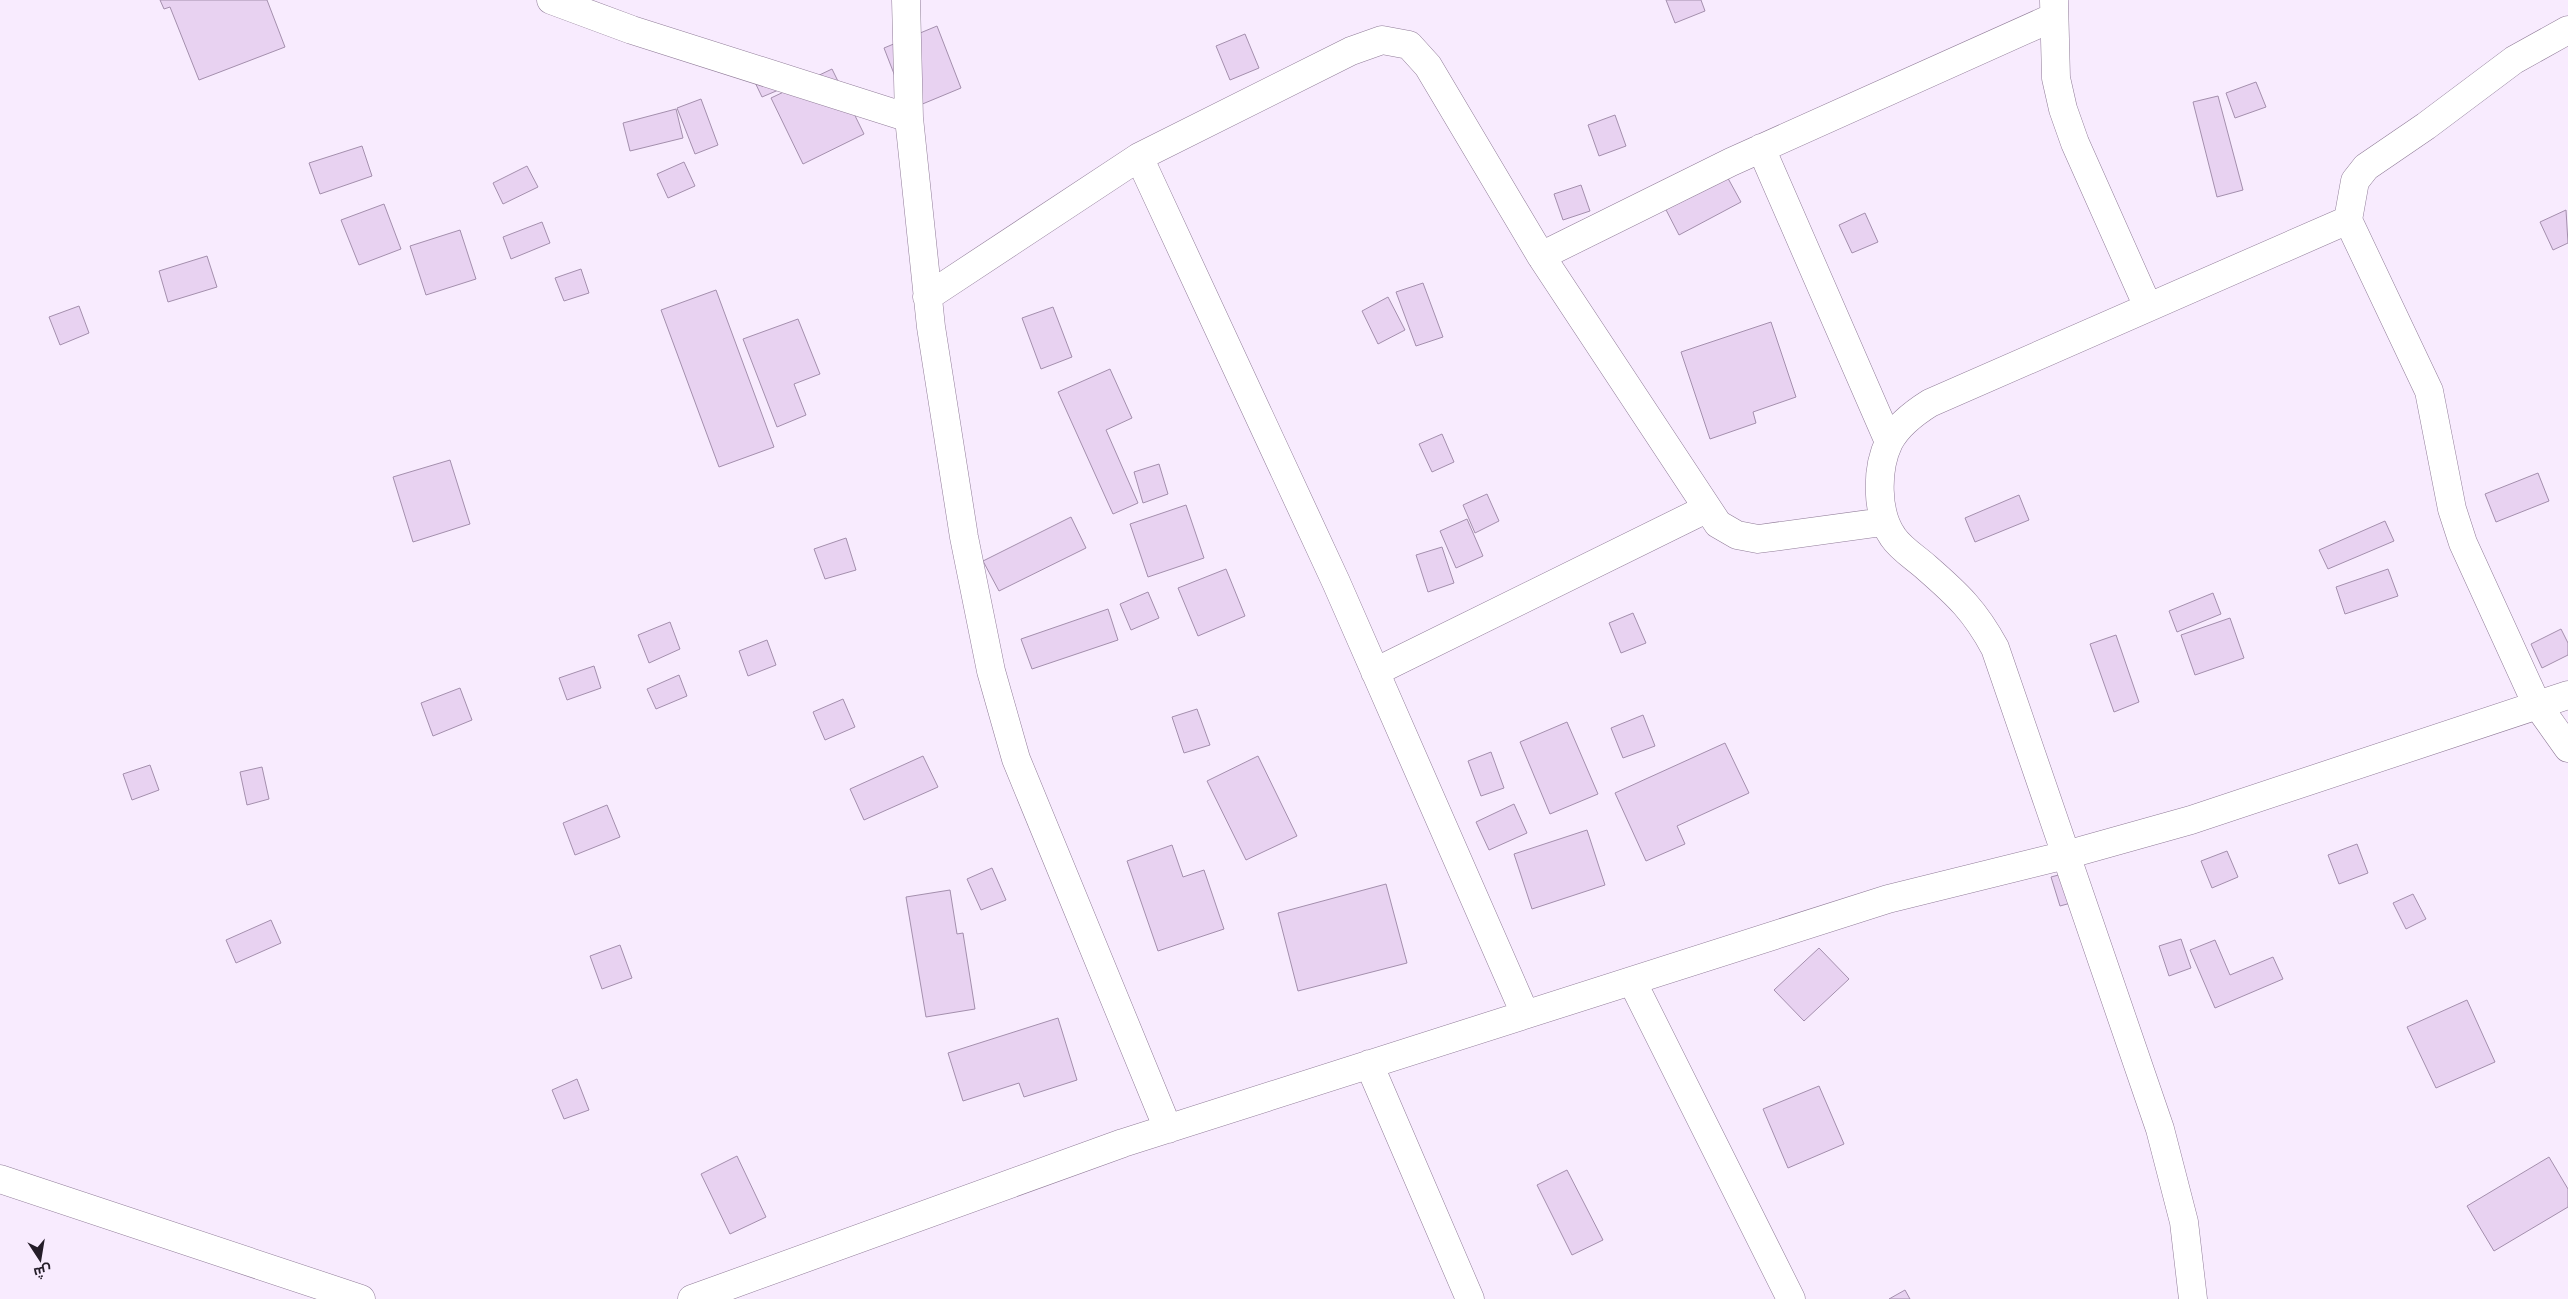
<svg xmlns="http://www.w3.org/2000/svg" width="2568" height="1299" viewBox="0 0 2568 1299" font-family="Ubuntu,Cairo,sans-serif">
<rect width="100%" height="100%" fill="#f8ebfe"/>
<path fill="#e8d2f1" stroke="#a48fad" d="M160,0H267L285,47L199,80L170,7L164,9Z
M1666,0H1701L1705,11L1675,23Z
M937,26L961,88L908,110L884,48Z
M1245,34L1259,68L1230,80L1216,46Z
M832,69L864,134L803,164L771,98Z
M751,74L788,86L762,97Z
M2256,82L2266,107L2235,118L2226,93Z
M2218,96L2243,190L2217,197L2193,102Z
M701,99L718,145L695,154L677,108Z
M676,109L683,138L630,151L623,123Z
M1615,115L1626,146L1599,156L1588,125Z
M362,146L372,176L320,194L309,163Z
M684,162L695,186L668,198L657,174Z
M527,166L538,187L503,204L493,183Z
M1724,171L1741,202L1679,235L1663,204Z
M1581,185L1590,211L1563,220L1554,194Z
M384,204L401,249L359,265L341,220Z
M2566,210L2568,243L2553,250L2540,222Z
M1865,213L1878,242L1852,253L1839,225Z
M542,222L550,243L511,259L503,237Z
M460,230L476,279L426,295L410,246Z
M207,256L217,287L168,302L159,271Z
M581,269L589,293L564,301L555,278Z
M1423,283L1443,337L1416,346L1396,292Z
M716,290L774,447L719,467L661,310Z
M1388,297L1405,330L1378,344L1362,311Z
M79,306L89,333L60,345L49,317Z
M1053,307L1072,357L1041,369L1022,318Z
M798,319L820,374L794,384L806,415L777,427L743,339Z
M1771,322L1796,397L1753,412L1756,423L1710,439L1681,352Z
M1110,369L1132,418L1106,430L1138,503L1113,514L1058,392Z
M1442,434L1454,462L1432,472L1419,444Z
M450,460L470,524L413,542L393,477Z
M1159,464L1168,494L1143,503L1134,472Z
M2538,473L2549,501L2496,522L2485,494Z
M1487,494L1499,521L1475,533L1463,505Z
M2019,495L2029,520L1975,542L1965,518Z
M1186,505L1204,558L1148,577L1130,524Z
M1071,517L1086,548L999,591L983,561Z
M1467,519L1483,556L1456,568L1440,531Z
M2385,521L2394,541L2328,569L2319,550Z
M846,538L856,570L825,579L814,549Z
M1442,547L1454,583L1428,592L1416,555Z
M1226,569L1245,616L1198,636L1178,588Z
M2388,569L2398,596L2345,614L2336,587Z
M1148,592L1159,618L1131,630L1120,604Z
M2213,593L2221,614L2177,632L2169,611Z
M1108,609L1118,640L1032,669L1021,639Z
M1633,613L1646,643L1621,653L1609,623Z
M2230,618L2244,658L2195,675L2181,635Z
M670,622L680,649L649,663L638,635Z
M2561,629L2568,643V655L2542,668L2531,644Z
M2116,635L2139,702L2114,712L2090,644Z
M767,640L776,665L748,676L739,651Z
M594,666L601,688L567,700L559,678Z
M679,675L687,696L656,709L647,689Z
M460,688L472,720L433,736L421,703Z
M843,699L855,727L825,740L813,712Z
M1197,709L1210,745L1184,753L1172,717Z
M1643,715L1655,746L1623,758L1611,728Z
M1567,722L1598,794L1550,814L1520,742Z
M1725,743L1749,793L1677,826L1685,844L1646,861L1615,793Z
M1491,752L1504,788L1481,796L1468,761Z
M923,756L938,787L864,820L850,789Z
M1258,756L1297,836L1246,860L1207,781Z
M150,765L159,790L132,800L123,774Z
M262,767L269,799L247,805L240,772Z
M1514,804L1527,833L1489,850L1476,822Z
M607,805L620,837L575,855L563,823Z
M1587,830L1605,885L1532,909L1514,854Z
M2357,844L2368,873L2339,884L2328,855Z
M1172,845L1183,877L1204,870L1224,929L1158,951L1127,861Z
M2227,851L2238,877L2212,888L2201,861Z
M992,868L1006,900L981,910L967,879Z
M2081,869L2089,898L2060,906L2051,877Z
M1386,884L1407,963L1298,991L1278,913Z
M950,890L957,934L963,933L975,1009L926,1017L906,897Z
M2413,894L2426,919L2406,929L2393,903Z
M271,920L281,943L236,963L226,940Z
M2181,939L2191,968L2169,976L2159,946Z
M2215,940L2230,975L2273,957L2283,979L2215,1008L2190,950Z
M620,945L632,978L602,989L590,956Z
M1819,948L1849,979L1804,1021L1774,990Z
M2467,1000L2495,1062L2436,1088L2407,1027Z
M1058,1018L1077,1080L1024,1097L1019,1083L963,1101L948,1053Z
M577,1079L589,1110L564,1119L552,1090Z
M1819,1086L1844,1144L1788,1168L1763,1109Z
M737,1156L766,1217L730,1234L701,1174Z
M2549,1157L2568,1189V1207L2494,1251L2467,1206Z
M1567,1170L1603,1240L1572,1255L1537,1185Z
M1905,1290L1910,1299H1889Z"/>
<g fill="none" stroke-linecap="round" stroke-linejoin="round">
<defs>
<path id="street" d="M551,0L632,30L909,118
M906,0L909,118L931,327L964,537L991,671L1016,759L1168,1129
M2054,1L2056,78L2063,109L2075,143L2148,307
M2568,30L2514,60L2426,126L2366,167L2355,181L2348,220L2429,391L2452,509L2463,543L2536,703L2568,748
M1761,148L1889,442
M1139,157L1336,582L1525,1014
M1541,256L1731,162L2054,17
M927,297L1139,157L1351,51L1382,40L1409,45L1428,66L1541,256L1718,524L1737,535L1758,539L1883,522
M1375,672L1706,509
M1632,981L1791,1299
M1369,1064L1470,1299
M0,1179L361,1299
M692,1299L1123,1143L1888,899L2066,855L2191,820L2568,695
M2193,1299L2184,1222L2160,1129L1995,648C1975,611 1958,595 1927,568C1916,558 1901,549 1893,537C1876,513 1876,469 1889,442C1898,425 1914,413 1930,403L2348,220"/>
</defs>
<use href="#street" stroke="#907c98" stroke-width="29"/>
<use href="#street" stroke="#fff" stroke-width="28"/>
</g>
<g transform="translate(40 1259) rotate(168)" stroke="#f8ebfe" stroke-width="4" paint-order="stroke">
<path d="M0-4L9 19L0 12L-9 19Z" fill="#251d29"/>
<text y="-8" font-size="14" font-weight="bold" text-anchor="middle" fill="#251d29">ش</text>
</g>
</svg>
